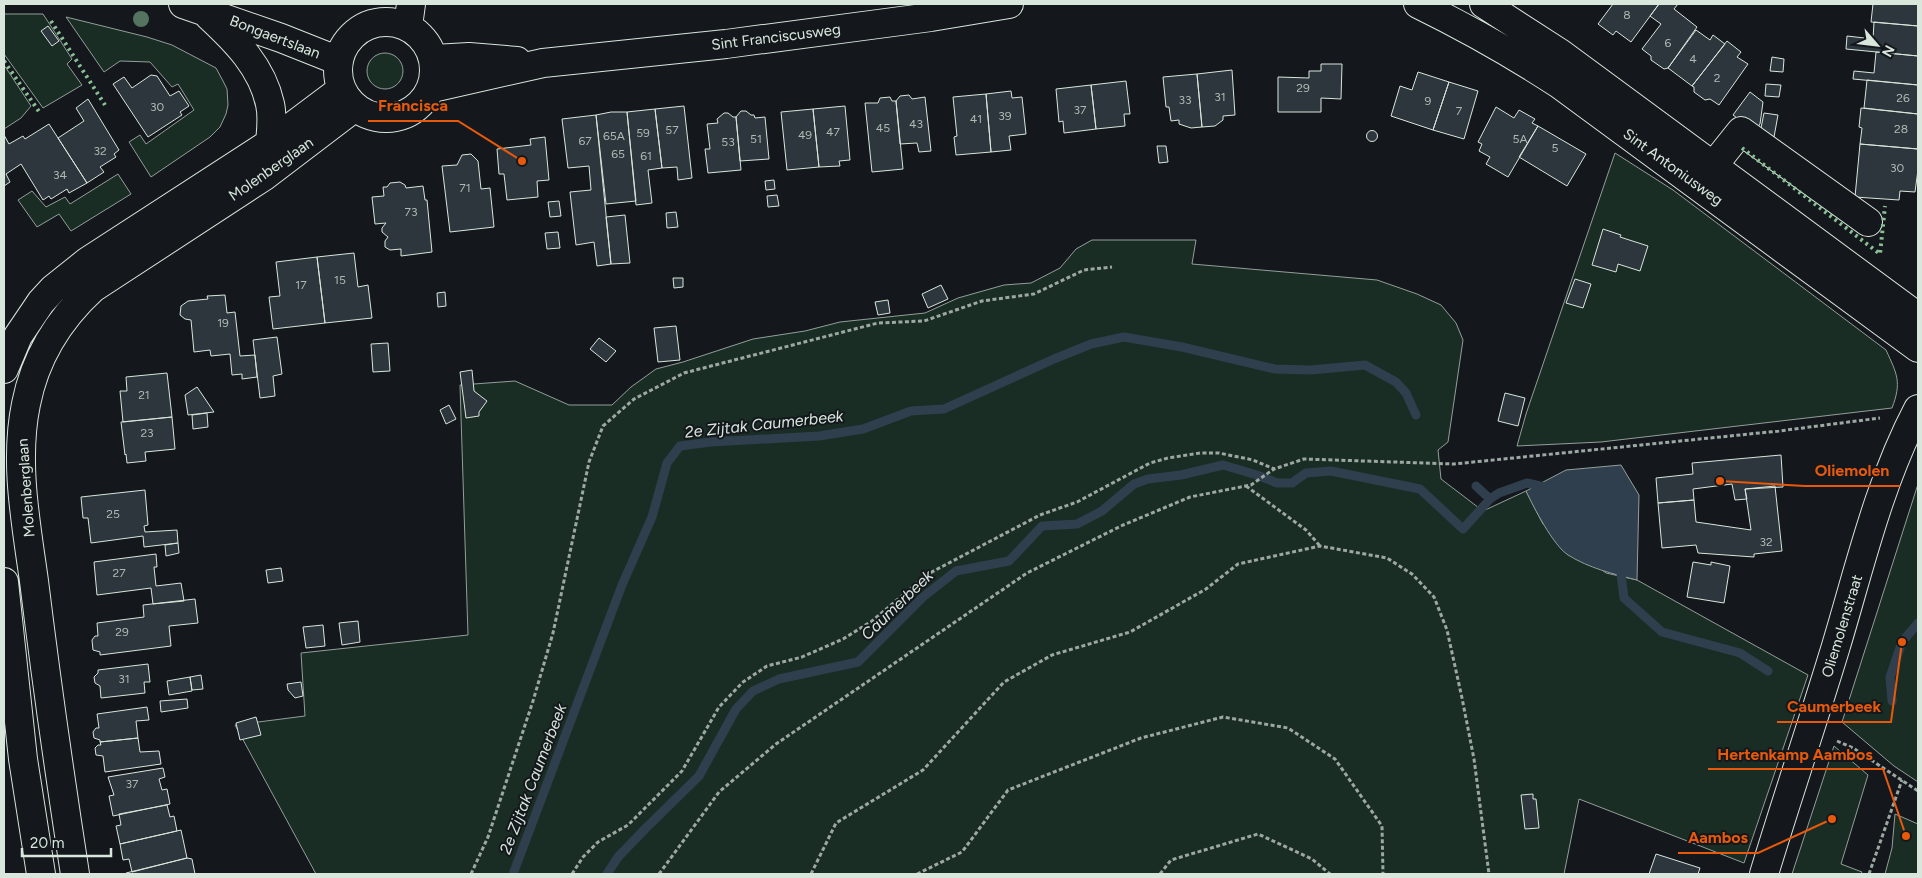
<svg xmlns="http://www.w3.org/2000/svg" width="1922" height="878" viewBox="0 0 1922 878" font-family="Figtree,sans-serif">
<rect width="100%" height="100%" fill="#14181c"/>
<path fill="#1a2d24" stroke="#939e99" d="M4,14H43L72,59L67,64L82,85L43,108L4,54Z
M66,17L147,37L172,45L216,68L223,81L227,89L228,105L226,114L220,127L210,137L151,177L129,142L140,135L146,144L194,110L178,84L172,87L150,62L120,61L104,72Z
M367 71a18 18 0 1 1 36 0a18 18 0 1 1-36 0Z
M4,65L31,106L21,118L4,129Z
M1615,153L1673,190L1886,350C1897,374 1902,382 1892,408L1601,442L1517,446L1526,414Z
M118,174L131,194L71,231L59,214L37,227L18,200L32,191L46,207L65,197L70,204Z
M1092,240H1196L1192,264L1377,280L1417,294L1441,305L1456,323L1463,340L1448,442L1438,450L1441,479L1483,511L1526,491L1543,524L1606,573L1637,580L1808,675L1744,863L1579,799L1564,874H316L235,725L305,716L301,653L468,635L460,385L515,381L569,405H612L631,387L656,369L683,362L753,339L805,331L840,322L925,313L958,298L1004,285L1031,283L1060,268L1076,249Z
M1918,484V782L1894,766L1842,722Z
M1834,746L1868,775L1841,864L1862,872L1861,874H1792Z
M1895,814L1918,824V874H1885L1892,848Z"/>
<path fill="#2f3f4d" stroke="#939e99" d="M1621,465L1639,495L1637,580C1613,574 1589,568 1568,555C1553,545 1534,508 1526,491L1566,470Z"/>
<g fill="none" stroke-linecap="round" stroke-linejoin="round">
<path stroke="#2f3f4d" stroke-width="9" d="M1476,486L1490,499
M1620,566L1624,598L1662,632L1740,653L1768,671
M1892,701L1890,677L1902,642L1918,623
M513,874L622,585L652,517L667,463L680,446L711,442L819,436L863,429L911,411L944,409L1054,359L1091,344L1124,337L1182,347L1275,369L1311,370L1365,365L1396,382L1406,393L1416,415
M607,874L618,857L646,828L699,776L736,709L753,691L779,679L858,662L923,597L956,571L1009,561L1042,526L1077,524L1102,511L1134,484L1148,479L1181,475L1223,465L1257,475L1277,483H1292L1306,473L1331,471L1420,489L1463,529L1490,499L1499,493L1527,483L1549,488"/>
</g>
<path fill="#2c363c" stroke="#d8e6dc" d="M1613,4H1659L1631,42L1616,31L1613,35L1598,24Z
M1659,4H1678L1674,9L1697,27L1668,68L1664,69L1651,60V56L1642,49L1661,24L1650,16Z
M1873,4H1918V26L1871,22Z
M1874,22L1918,26V56L1846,49L1847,36L1873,39Z
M48,26L59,41L52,46L41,31Z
M1696,30L1710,40L1713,35L1725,44L1692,86L1668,68Z
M1727,41L1741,52L1737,57L1748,64L1719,105L1710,99L1705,100L1694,92V87L1692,86Z
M1876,52L1918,56V85L1853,79L1854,71L1874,73Z
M1772,57L1784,59L1783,72L1770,71Z
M1321,64H1342L1341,99L1321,98V112H1278V77L1309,78V71H1321Z
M1232,70L1235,115L1223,116V120L1215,126L1202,127L1197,74Z
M1418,72L1449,82L1433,130L1391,116L1400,86L1412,90Z
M1197,74L1202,127L1191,128L1179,124V120L1171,121L1169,107H1166L1163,77Z
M151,75L157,76L170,96L179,91L189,106L180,112L182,115L148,137L113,84L124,77L132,88Z
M1867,80L1918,85V114L1864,108Z
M1126,81L1130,114H1124L1125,126L1096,129L1091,85Z
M1449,82L1478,91L1464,139L1433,130Z
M1766,84L1781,85L1779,97L1765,96Z
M1091,85L1096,129L1064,133L1063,121L1059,122L1056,89Z
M1011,91L1012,98L1022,97L1026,134L1009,136L1011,150L991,152L986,94Z
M1750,92L1763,102L1760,124L1755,131L1733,115Z
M986,94L991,152L956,155L954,137L957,136L953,97Z
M909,95L912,99L925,97L931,151L919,152L917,143L900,144L896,101L900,96Z
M890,97L892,101H896L903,169L872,172L865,103H878L880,98Z
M88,99L119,150L114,154L116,157L100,167L104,172L87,183L58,138L84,121L76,108Z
M684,106L692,178L678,180L677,167L662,168L655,109Z
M845,106L850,160L839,161L840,166L819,167L813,109Z
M1496,107L1514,118L1519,110L1535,119L1532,123L1538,126L1508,177L1486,164L1490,157L1479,151L1482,144L1478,142Z
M1861,108L1918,114V149L1860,144L1862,128L1859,127Z
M655,109L662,168L648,170L652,203L636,205L627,112Z
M813,109L819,167L787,170L781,112Z
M741,111H746L751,115H754L755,118L765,117L769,159L740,161L736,117Z
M611,112H627L636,201L606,204L596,115Z
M724,113H728L733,117H736L741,170L708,173L705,149H710L707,124L718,123L717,119Z
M1764,113L1778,115L1774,137L1761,128Z
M596,115L611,264L597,266L594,242L576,245L570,192L591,190L589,166L568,168L562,119Z
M49,124L87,183L69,193L67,189L51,199L49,196L43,200L21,164L6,174L10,182L4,186V135L9,144L23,136L25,139Z
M1538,126L1586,154L1567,186L1519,157Z
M1366.5 136a5.5 5.5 0 1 1 11 0a5.5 5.5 0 1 1-11 0Z
M545,137L549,180L537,181L538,197L507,200L504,174H499L497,149L531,145L530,139Z
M1860,144L1918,149V170L1915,192L1900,191L1899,200L1855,197Z
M1157,146H1166L1168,162L1159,163Z
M471,154L478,161L481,189L490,188L494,227L450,232L442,166L457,165L462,155Z
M774,180L775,189L766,190L765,181Z
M400,182L405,185L406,188L423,186L425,200H427L432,252L401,256V249L390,250L385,247V241L388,237L382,232V228L386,223L375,224L372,197L384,196L383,187H387L390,183Z
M777,195L779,206L768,207L767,196Z
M559,201L561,216L550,217L548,202Z
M676,212L678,227L667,228L666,213Z
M625,215L630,263L611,264L606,217Z
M1603,229L1621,235L1620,237L1648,246L1640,271L1618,264L1616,272L1592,265Z
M558,232L560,248L547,249L545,233Z
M354,253L358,287L368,285L372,318L325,323L317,257Z
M317,257L325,323L273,329L269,297L280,296L276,262Z
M673,278H683V287L674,288Z
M1575,279L1591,284L1583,308L1566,303Z
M941,285L948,299L928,308L922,294Z
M445,292L446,306L438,307L437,293Z
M225,295L227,313L235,312L240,356L255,355L257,377L242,379V374L232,375L230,354L211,356L210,350L194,352L191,320L185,319L180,315L181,306L188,301L208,299L207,296Z
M888,300L890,313L878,315L875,302Z
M676,326L680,360L658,362L654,328Z
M277,337L282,374L273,376L275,396L260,398L253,340Z
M599,338L616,351L606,362L590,349Z
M388,343L390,371L373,372L371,344Z
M472,370L474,391L487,401L479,412V416L466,418L460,372Z
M167,373L172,417L123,422L120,391H127L126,377Z
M197,387L214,412L188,415L185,395Z
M1505,393L1525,398L1518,426L1498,421Z
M449,405L456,419L446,424L440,410Z
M207,413L208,427L193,429L192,415Z
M172,417L175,449L145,452L146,461L127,463L126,454L125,455L121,422Z
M1781,455L1783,487L1745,489L1747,499L1735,500L1732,484L1693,489L1694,500L1658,503L1656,478L1693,474L1692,463Z
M1775,486L1782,551L1754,554V557L1698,553L1696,545L1662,548L1658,503L1694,500L1696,522L1751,530L1745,489Z
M145,490L148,525L144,526L145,532L177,530L178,543L144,547L143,536L91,543L88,518H83L81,497Z
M178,543L179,553L166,556L165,545Z
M156,554L157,567H154L156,586L181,583L184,601L153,604L151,588L97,595L94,562Z
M1693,562L1711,565V562L1730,566L1724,603L1687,597Z
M281,568L283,581L268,583L266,570Z
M195,599L198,623L169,626L171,646L100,655V652L93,650L92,640L95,636H98L97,623L144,617L143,605Z
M358,621L360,642L342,645L339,623Z
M323,625L325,646L306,648L303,627Z
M148,664L150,682H144L145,693L101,698L100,686L95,683L94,677L98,673V670Z
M201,675L203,689L192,690L190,677Z
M190,677L192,691L169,695L167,681Z
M301,682L303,696L295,698L288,690L287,684Z
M187,699L188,708L161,712L160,701Z
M147,707L149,720L136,721L138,738L100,742V740L94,738L93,732L96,728H99L97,714Z
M256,717L261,735L240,740L236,723Z
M138,738L140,752L159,751L161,764L105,772L103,756L96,755L95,748L98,745H101L100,742Z
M163,768L165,777L159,779L162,790L167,789L170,804L113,816L109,796L114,795L108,777Z
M1533,794V799H1536L1539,828L1525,829L1521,795Z
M167,805L170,817L174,816L177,831L120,844L116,826L121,825L119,814Z
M181,830L187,858L132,872L129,859L123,860L120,844Z
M1656,854L1700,868L1698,874H1649Z
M187,858L192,859L195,874H126V873Z"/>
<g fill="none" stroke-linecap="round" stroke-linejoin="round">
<defs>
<path id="minor" d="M183,4L281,38L339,61
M1418,4C1467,28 1513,54 1559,84L1918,348
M1484,4L1560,53L1918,317
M209,16C236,41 262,67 270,104C273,117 271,131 270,143
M338 70a48 48 0 1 1 96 0a48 48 0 1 1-96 0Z
M408,26L411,4
M434,59L469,57L517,61
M432,88L543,63L726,44L931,17L1009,4
M1713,166L1741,131L1868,222
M4,369L18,336L41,302L53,289L88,261L270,143L342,89
M4,582L23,759L41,874
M75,874C60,777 46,679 34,581C26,523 14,462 26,404C35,358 58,320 93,288L263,177L355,107
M1764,874C1787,798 1813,722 1836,646C1860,566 1879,483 1918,409"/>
</defs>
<use href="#minor" stroke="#d8e6dc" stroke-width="30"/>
<path stroke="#9da8a2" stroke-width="3" stroke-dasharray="4 2.5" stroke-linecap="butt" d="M1246,486L1306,530L1320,546
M1837,741L1853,748L1918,791
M471,874L488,837L533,701L553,633L589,462L603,426L634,399L684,373L878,323L924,321L982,301L1034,294L1084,270L1112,267
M572,874L583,857L598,842L628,825L682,771L719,707L743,682L767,666L802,657L843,639L872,621L928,574L1040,515L1077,502L1150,463L1168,458L1200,453H1219L1253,460L1274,469
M659,874L719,792L776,744L1027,573L1123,525L1190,497L1251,485L1274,469L1304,459L1454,464L1779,431L1880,418
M811,874L836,823L923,770L1004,682L1052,655L1130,632L1206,589L1238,564L1320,546L1387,558L1412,574L1434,597L1447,630L1462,698L1474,759L1489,874
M917,874L962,852L1008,790L1141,738L1223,717L1288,728L1335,759L1382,826L1383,874
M1160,874L1171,860L1258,834L1312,859L1330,874
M1869,874L1902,780"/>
<use href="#minor" stroke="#14181c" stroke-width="28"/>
<path stroke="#8ac095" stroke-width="4" stroke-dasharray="2.5 4" stroke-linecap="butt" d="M51,21L105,105
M4,61L40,113
M1742,148L1880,254L1885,206"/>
</g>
<circle fill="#55745f" cx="141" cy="19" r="8"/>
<g text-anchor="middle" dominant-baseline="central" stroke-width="4" stroke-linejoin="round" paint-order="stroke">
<g font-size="12" fill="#adbab4">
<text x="1627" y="15">8</text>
<text x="1668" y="43">6</text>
<text x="1693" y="59">4</text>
<text x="1717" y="78">2</text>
<text x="1303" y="88">29</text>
<text x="1220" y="97">31</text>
<text x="1903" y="98">26</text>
<text x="1185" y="100">33</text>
<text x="1428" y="101">9</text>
<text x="157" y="107">30</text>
<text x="1080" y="110">37</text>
<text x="1459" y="111">7</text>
<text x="1005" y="116">39</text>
<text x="976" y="119">41</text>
<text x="916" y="124">43</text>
<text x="883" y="128">45</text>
<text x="1901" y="129">28</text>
<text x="672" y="130">57</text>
<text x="833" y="132">47</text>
<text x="643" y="133">59</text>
<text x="805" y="135">49</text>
<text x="614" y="136">65A</text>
<text x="756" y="139">51</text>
<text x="1520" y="139">5A</text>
<text x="585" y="141">67</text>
<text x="728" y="142">53</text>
<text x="1555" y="148">5</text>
<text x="100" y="151">32</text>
<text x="618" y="154">65</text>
<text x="646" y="156">61</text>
<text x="1897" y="168">30</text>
<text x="60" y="175">34</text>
<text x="465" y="188">71</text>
<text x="411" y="212">73</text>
<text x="340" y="280">15</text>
<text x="301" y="285">17</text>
<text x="223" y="323">19</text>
<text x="144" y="395">21</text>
<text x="147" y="433">23</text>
<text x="113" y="514">25</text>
<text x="1766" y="542">32</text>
<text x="119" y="573">27</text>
<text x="122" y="632">29</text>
<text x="124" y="679">31</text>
<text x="132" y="784">37</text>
</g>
<g font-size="15" fill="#d8e6dc" stroke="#14181c">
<text transform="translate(275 37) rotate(21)">Bongaertslaan</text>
<text transform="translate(776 37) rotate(-7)">Sint Franciscusweg</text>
<text transform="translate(1673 167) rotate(36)">Sint Antoniusweg</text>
<text transform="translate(271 169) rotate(-35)">Molenberglaan</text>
<text transform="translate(26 488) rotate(-94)">Molenberglaan</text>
<text transform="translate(1842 626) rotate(-73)">Oliemolenstraat</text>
</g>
<g font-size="16" font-style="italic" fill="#d8e6dc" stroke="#14181c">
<text transform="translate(764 424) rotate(-6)">2e Zijtak Caumerbeek</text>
<text transform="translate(897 605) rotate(-44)">Caumerbeek</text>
<text transform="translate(533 779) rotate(-69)">2e Zijtak Caumerbeek</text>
</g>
</g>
<path fill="none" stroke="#e8590c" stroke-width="2" d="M522 161L458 121H368M1720 481L1805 486H1900M1902 642L1891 722H1777M1906 836L1883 769H1708M1832 819L1758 853H1678"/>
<g fill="#e8590c" stroke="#14181c" stroke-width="2">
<circle cx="522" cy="161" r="5"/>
<circle cx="1720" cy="481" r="5"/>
<circle cx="1902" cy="642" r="5"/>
<circle cx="1906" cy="836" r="5"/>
<circle cx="1832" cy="819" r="5"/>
</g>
<g font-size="16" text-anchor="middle" font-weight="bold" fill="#e8590c" stroke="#14181c" stroke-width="4" stroke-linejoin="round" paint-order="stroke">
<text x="413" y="111">Francisca</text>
<text x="1852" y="476">Oliemolen</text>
<text x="1834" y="712">Caumerbeek</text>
<text x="1795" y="760">Hertenkamp Aambos</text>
<text x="1718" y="843">Aambos</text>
</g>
<rect width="1922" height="878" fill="none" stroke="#d8e6dc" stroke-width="10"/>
<g transform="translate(1877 45) rotate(118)" stroke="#14181c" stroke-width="4" paint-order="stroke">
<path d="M0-4L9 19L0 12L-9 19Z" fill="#d8e6dc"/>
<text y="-8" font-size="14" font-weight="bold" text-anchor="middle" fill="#d8e6dc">N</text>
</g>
<path d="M22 848v8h89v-8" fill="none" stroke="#d8e6dc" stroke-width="2.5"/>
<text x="30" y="848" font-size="15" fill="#d8e6dc" stroke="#14181c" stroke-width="4" paint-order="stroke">20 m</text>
</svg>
